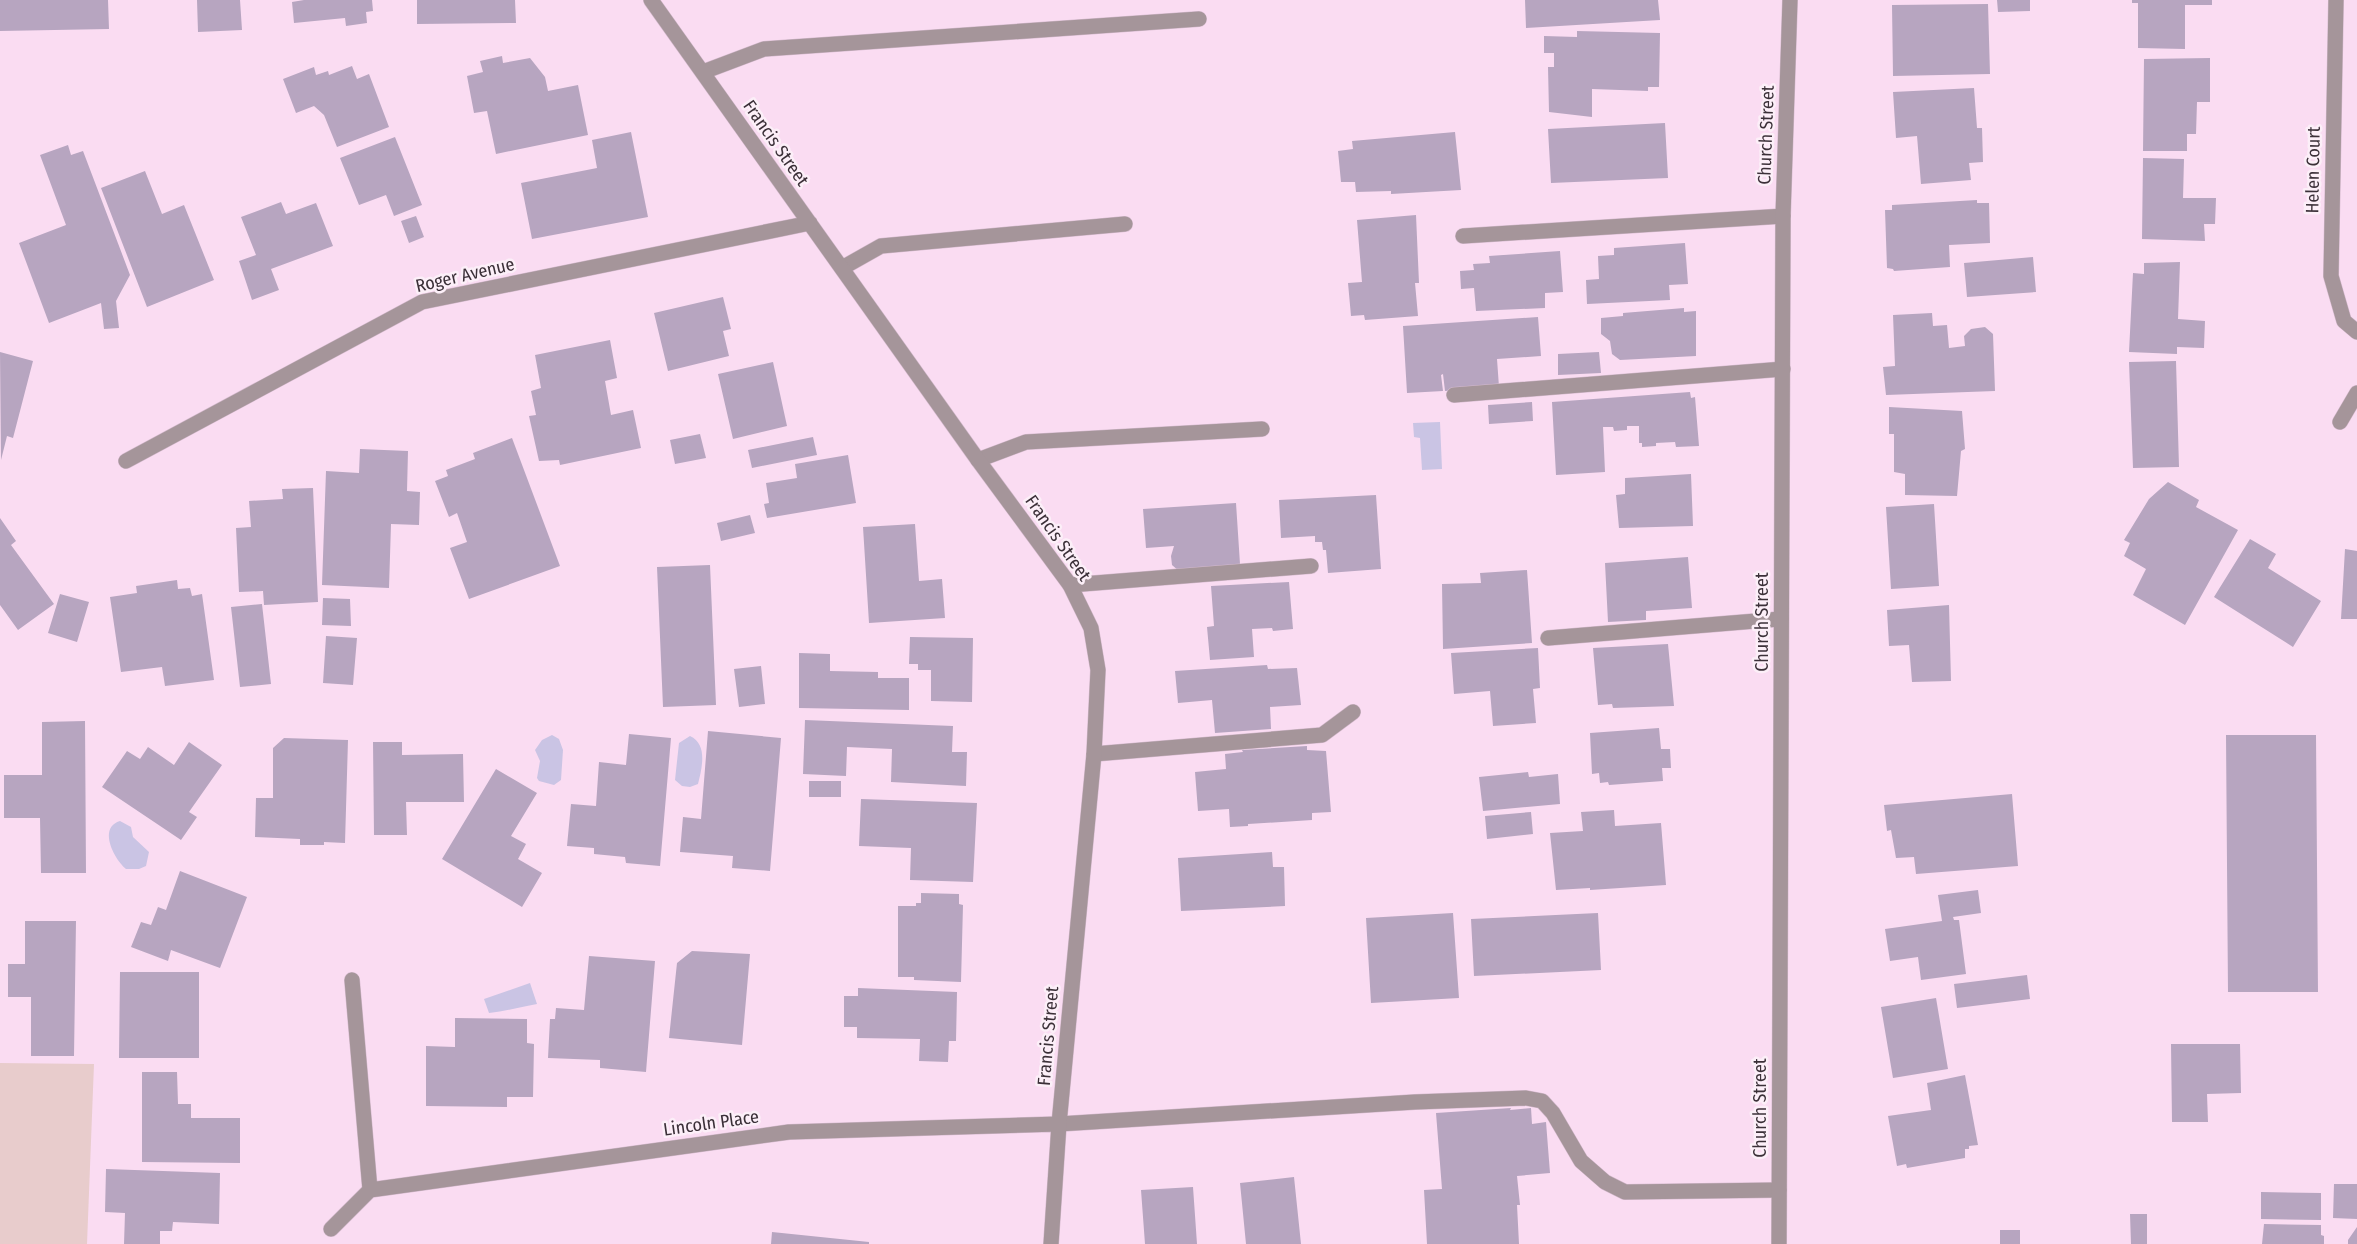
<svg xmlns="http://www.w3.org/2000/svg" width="2357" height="1244" viewBox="0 0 2357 1244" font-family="'Fira Sans Condensed',sans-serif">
<rect width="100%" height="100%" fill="#fadcf2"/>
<path fill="#e8cccc" d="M0,1063L94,1064L87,1244H0Z"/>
<path fill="#cac4e4" d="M1440,422L1442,469L1422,470L1420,438L1414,437L1413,423Z
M552,735L559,739L563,750L561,780L554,785L539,781L537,778L540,761L535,750L542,740Z
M690,736C708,744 702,768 698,784L690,787L682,786L675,780L679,743Z
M120,821L131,827L133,837L149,852L146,866L139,869H126C115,860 97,828 120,821Z
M530,983L537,1004C520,1007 506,1011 489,1013L484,999Z"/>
<path fill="#b7a5c0" d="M0,0H108L109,29L0,31Z
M197,0H240L242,30L198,32Z
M304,0H372L373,11L366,12L367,23L346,26L345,18L294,23L292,2Z
M417,0H515L516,23L417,24Z
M1525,0H1658L1660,20L1526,28Z
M1997,0H2030V11L1998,12Z
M2132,0H2212V5H2185V49L2138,48V3H2132Z
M1988,4L1990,74L1893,76L1892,5Z
M1577,31L1660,33L1659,87H1648V91L1592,89V117L1549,112L1548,67H1554V53H1544V36L1577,37Z
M502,56L503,63L530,58L545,77L548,91L578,85L588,135L496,154L487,111L474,113L467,76L483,72L480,61Z
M2210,58V102H2197L2196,134H2187V151H2143L2144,59Z
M352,66L357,79L369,74L389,127L337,147L324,115L314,106L296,113L283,79L314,67L316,75L328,71L329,75Z
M1974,88L1977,128H1982L1983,162L1969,163L1971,180L1921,184L1917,136L1896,138L1893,92Z
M1665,123L1668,178L1551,183L1548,129Z
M631,132L648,217L532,239L521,183L597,168L592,140Z
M1455,132L1461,190L1391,194V191L1356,192L1355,182H1341L1338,151L1353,149L1352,141Z
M395,137L422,205L394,216L386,195L359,205L340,158Z
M68,145L71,155L83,151L130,275L116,301L119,328L104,329L101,303L49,323L19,243L66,225L40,155Z
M2143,158L2184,159L2183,198H2216L2215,224H2204L2205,241L2142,239Z
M145,171L162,214L184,205L214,280L147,307L101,188Z
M1977,200V203H1989L1990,243L1949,245L1950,267L1894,271L1893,269L1887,268L1885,210H1892V205Z
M281,202L286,214L316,203L333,246L271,269L279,290L252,300L239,261L256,255L241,217Z
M1416,215L1419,283H1415L1418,316L1365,320L1364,315L1351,316L1348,283L1362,282L1357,220Z
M416,216L424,237L409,243L401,221Z
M1685,243L1688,284L1669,285L1670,300L1587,304L1586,280L1599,279L1598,256L1614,255V248Z
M1560,251L1563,292L1545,293V308L1476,311L1474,288L1461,289L1460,271L1474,270L1473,264L1490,263L1489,256Z
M2033,257L2036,292L1967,297L1964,263Z
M2180,262L2178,319L2205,321L2204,348L2177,347V354L2129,352L2133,273L2144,274V263Z
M723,297L731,329L723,331L729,356L668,371L654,313Z
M1684,308V312L1696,311V356L1620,360L1612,354L1610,341L1601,334V318L1623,316V313Z
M1932,313L1933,326L1947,325L1949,348L1965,346L1964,336L1971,329L1985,327L1993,334L1995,391L1886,395L1883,367L1895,366L1893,315Z
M1538,317L1541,356L1497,359L1499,387L1445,391L1443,374L1441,375L1443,391L1407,393L1403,326Z
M610,340L617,378L605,381L611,415L633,410L641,448L560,465L559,460L539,461L529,416L536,415L531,391L541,388L535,355Z
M0,352L33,361L13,438L7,436L1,460Z
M1599,352L1601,373L1558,375V354Z
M2176,361L2179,467L2133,468L2129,362Z
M773,362L787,426L733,439L718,374Z
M1690,392L1691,398L1695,397L1699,446L1676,447L1675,442L1656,443V446L1642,447V443H1639V426H1627V430L1614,431L1613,427H1603L1605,472L1556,475L1552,402Z
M1532,402L1533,421L1489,424L1488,405Z
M1889,407L1962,411L1965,449L1961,451L1957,496L1905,495V474L1894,472V434H1889Z
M700,434L706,458L675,464L670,440Z
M813,437L817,455L752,468L748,450Z
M512,438L560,566L469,599L450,548L467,542L457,513L449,517L435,481L448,476L446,470L475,459L473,453Z
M360,449L408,451L407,491L420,492L419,525L391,524L389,588L322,585L326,471L359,473Z
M848,455L856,503L767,518L764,504L769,503L766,483L797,478L795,464Z
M1691,474L1693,526L1619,528L1616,495L1625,494V478Z
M2168,482L2199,500L2196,507L2238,530L2185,625L2133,595L2146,569L2124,556L2130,543L2124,540L2149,499Z
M313,488L318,602L264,605L263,591L239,592L236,528L251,527L249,501L283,499L282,489Z
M1376,495L1381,569L1328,573L1326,550H1323L1322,542H1315V536L1281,538L1279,500Z
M1236,503L1240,564L1180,572L1172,565L1171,556L1174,546L1146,548L1143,509Z
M1934,504L1939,586L1891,589L1886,507Z
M750,515L755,533L721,541L717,523Z
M0,518L16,541L11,545L54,604L18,630L0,605Z
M915,524L919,581L942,579L945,618L869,623L863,527Z
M2250,539L2276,554L2268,568L2321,601L2293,647L2214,597Z
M2345,549L2357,551V619H2341Z
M1688,557L1692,608L1646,611V620L1608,622L1605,563Z
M710,565L716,705L663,707L657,567Z
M1527,570L1532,643L1443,649L1442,584L1481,583L1480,573Z
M177,580L178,589L190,588L192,596L202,594L214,680L165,686L162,667L121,672L110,597L137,593L136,586Z
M1289,582L1293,629L1273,631L1272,628L1252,629L1254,657L1210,660L1207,627L1214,626L1211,586Z
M60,594L89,602L77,642L48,633Z
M323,598L350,599L351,626L322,625Z
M262,604L271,684L240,687L231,607Z
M1949,605L1951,681L1912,682L1909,645L1889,646L1887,610Z
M326,636L357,638L353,685L323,683Z
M910,637L973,638L972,702L931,701V670H918V664H909Z
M1668,644L1674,706L1613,708L1612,704L1598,705L1593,648Z
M1538,648L1540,688L1533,689L1536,723L1493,726L1490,691L1454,694L1451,653Z
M799,653L830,654V671L878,672V678H909V710L799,708Z
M1267,665L1268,669L1297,668L1301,705L1270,707L1271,729L1215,733L1212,700L1178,703L1175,671Z
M761,666L765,704L739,707L734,669Z
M805,720L953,726L952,752H967L966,786L891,782L892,749L847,747L846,776L803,774Z
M85,721L86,873H41L40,818H4V775H42V722Z
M1659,728L1661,749H1670L1671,768H1662L1663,781L1609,785L1608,782L1600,783L1599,773L1592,774L1590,733Z
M708,731L781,738L770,871L732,868L733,856L680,852L683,817L701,819Z
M629,734L671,738L660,866L626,863L625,857L594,854V848L567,846L571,804L596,806L599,762L626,765Z
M2226,735H2316L2318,992H2228Z
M284,738L348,740L345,843L324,842V845H300V839L255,837L256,798H273V748Z
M189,742L222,765L189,812L197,817L181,840L102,787L127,751L140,759L148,747L174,765Z
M373,742H402V755L463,754L464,802H406L407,835H374Z
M1307,746V750L1326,751L1331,812L1312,813V820L1248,824V826L1230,827L1229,809L1198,811L1195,772L1226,769L1225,754L1243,752L1242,750Z
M496,769L537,793L511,836L526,844L518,859L542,873L522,907L442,859Z
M1528,772L1529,777L1558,774L1560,804L1483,811L1479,777Z
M809,781H841V797H809Z
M2012,794L2018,866L1916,874L1914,857L1896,858L1891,830L1887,831L1884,805Z
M861,799L977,803L973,882L910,880L911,848L859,846Z
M1614,810L1615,826L1661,823L1666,885L1590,890V888L1556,890L1550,833L1583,831L1581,812Z
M1531,812L1533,834L1487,839L1485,816Z
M1272,852L1273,867H1284L1285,906L1181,911L1178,858Z
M180,871L247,897L220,968L171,950L168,961L131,947L141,922L151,925L158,907L166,910Z
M1978,890L1981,913L1953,917L1954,920H1959L1966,974L1921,980L1918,957L1890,961L1885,929L1942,921L1938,895Z
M921,893L959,894V904L963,905L961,982L914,980V977H898V906H916V903H921Z
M1453,913L1459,998L1371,1003L1366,918Z
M1598,913L1601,970L1474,976L1471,919Z
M25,921H76L74,1056H31V997H8V964H25Z
M692,951L750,954L742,1045L669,1038L677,963Z
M589,956L655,961L646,1072L600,1068V1060L548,1058L550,1019H555L556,1008L584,1010Z
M120,972H199V1058H119Z
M2027,975L2030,999L1957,1008L1954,984Z
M858,988L957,992L956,1041H949L948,1062L919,1061L920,1039L857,1038V1027H844V996H858Z
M1936,998L1948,1069L1893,1078L1881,1007Z
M455,1018L527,1019V1043L534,1044L533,1097H507V1107L426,1106V1046L455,1047Z
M2171,1044H2240L2241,1093L2207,1094L2208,1122H2172Z
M142,1072H177L178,1104H191V1118H240V1163L142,1162Z
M1965,1075L1978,1145L1969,1146V1149H1965V1158L1907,1168L1906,1164L1897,1166L1888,1116L1931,1110L1927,1083Z
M1511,1108L1510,1110L1531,1108L1532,1124L1546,1122L1550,1173L1517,1176L1520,1205H1517L1519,1244H1427L1424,1190L1442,1189L1436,1113Z
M106,1169L220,1173L219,1224L173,1222L172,1231H160V1244H124L125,1213L105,1212Z
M1294,1177L1301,1244H1246L1240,1183Z
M2334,1184H2357V1219L2333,1218Z
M1193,1187L1197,1244H1145L1141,1190Z
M2261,1192L2321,1193V1220L2261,1219Z
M2130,1214H2147V1244H2131Z
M2264,1224L2321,1225V1235L2324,1236V1244H2262Z
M2357,1227V1244H2348V1240Z
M2000,1230H2020V1244H2000Z
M772,1232L869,1242V1244H771Z"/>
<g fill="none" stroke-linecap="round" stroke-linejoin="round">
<defs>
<path id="service" d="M703,72L764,49L1199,19
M1463,236L1783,216
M842,268L881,246L1125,224
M1454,395L1783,369
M978,460L1026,442L1262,429
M1070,585L1311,566
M1548,638L1781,619
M1094,754L1322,735L1353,712
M1059,1124L1415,1102L1526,1098L1542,1101L1553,1113L1581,1161L1605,1182L1625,1192L1779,1190"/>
<path id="minor" d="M651,0L978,460L1070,585L1091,628L1098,670L1094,754L1059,1124L1051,1244
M2336,0L2331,276L2344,321L2357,332
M2340,422L2357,393
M126,461L422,302L810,223
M352,980L370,1190
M331,1229L370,1190L789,1132L1059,1124
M1779,1244L1783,216L1790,0"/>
</defs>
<use href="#service" stroke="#d4bacd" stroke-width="16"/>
<use href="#minor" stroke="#d4bacd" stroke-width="16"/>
<use href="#service" stroke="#a5959a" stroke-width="15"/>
<use href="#minor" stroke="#a5959a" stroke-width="15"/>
</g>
<g text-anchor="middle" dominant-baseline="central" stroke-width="5" stroke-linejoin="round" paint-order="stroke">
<g font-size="18" fill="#3b3038" stroke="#fceff8">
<text transform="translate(1766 135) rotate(-88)">Church Street</text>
<text transform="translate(776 143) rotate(55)">Francis Street</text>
<text transform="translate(2313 170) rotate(-89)">Helen Court</text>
<text transform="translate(465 275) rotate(-13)">Roger Avenue</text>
<text transform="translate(1058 538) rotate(55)">Francis Street</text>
<text transform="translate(1762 622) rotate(-90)">Church Street</text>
<text transform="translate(1048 1036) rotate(-85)">Francis Street</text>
<text transform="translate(1760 1108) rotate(-90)">Church Street</text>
<text transform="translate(711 1123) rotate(-8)">Lincoln Place</text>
</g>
</g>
</svg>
